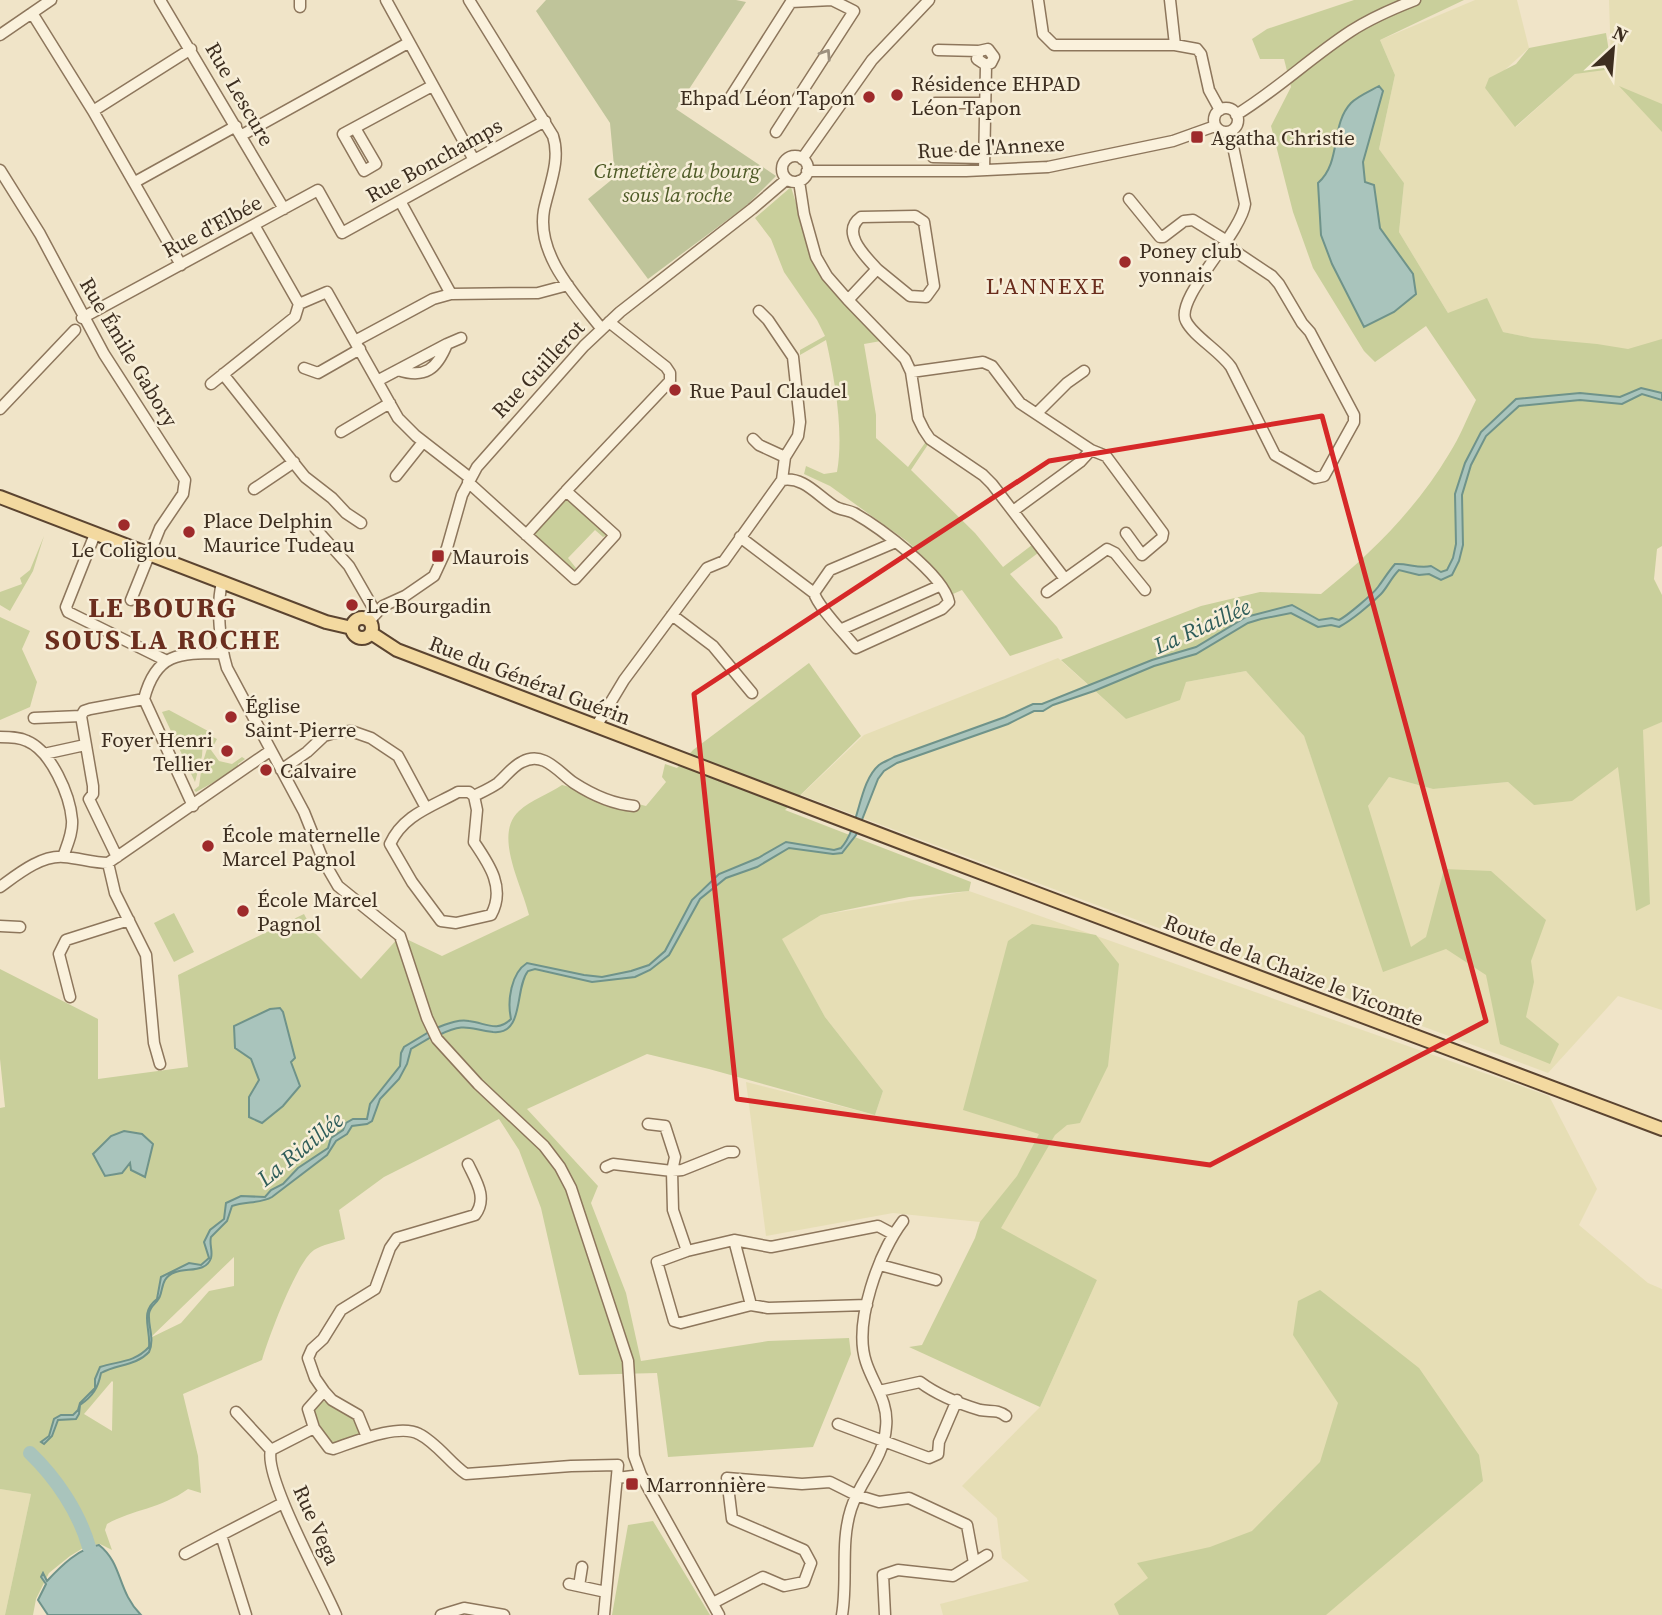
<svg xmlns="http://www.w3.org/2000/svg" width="1662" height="1615" viewBox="0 0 1662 1615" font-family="'Source Serif 4',serif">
<rect width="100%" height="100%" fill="#f0e4c8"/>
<path fill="#e6deb5" d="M1475,0H1517L1529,48L1485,88L1516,127L1575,74L1611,63L1609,0H1662V349L1633,360L1503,332L1448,313L1399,232L1404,183L1379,149L1395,75L1380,40Z
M1058,658L1126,719L1186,682L1246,671L1304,736L1331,815L1368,806L1389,777L1433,789L1508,782L1534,805L1643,729L1662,722V1010L1618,996L1548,1073L801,795L864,735Z
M969,891L1549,1096L1597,1189L1579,1225L1648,1283L1662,1289V1615H943L940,1604L1029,1581L1002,1558L997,1518L962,1486L1040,1407L1097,1280L980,1222L893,1213L766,1236L746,1082L875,1115L883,1091L825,1017L781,939L821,915Z
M0,1489L31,1494L5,1615H0Z"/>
<path fill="#c9cf9b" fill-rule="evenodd" d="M1354,0H1464L1380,40L1395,75L1379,149L1404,183L1399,232L1448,313L1487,298L1503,332L1532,338L1597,344L1628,349L1662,339V546L1657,549L1654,579L1662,595V722L1643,730L1650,904L1636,911L1618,767L1572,801L1534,805L1508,782L1433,789L1389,777L1368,806L1411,947L1426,937L1444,869L1491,871L1546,920L1531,961L1534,982L1526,1017L1559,1044L1550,1064L1500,1044L1486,975L1446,949L1383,972L1304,736L1246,671L1186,682L1180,700L1126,719L1061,660L1201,606L1260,592L1321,594C1371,554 1416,509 1449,454C1460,437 1467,418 1476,400L1426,326L1375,362L1364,351L1313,268L1293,212L1271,126L1291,87L1284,59H1260L1252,39L1267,29Z
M1606,33L1611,64L1605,70L1575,74L1515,127L1485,88L1489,78L1516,64L1529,48Z
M1619,86L1662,104V132Z
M791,187L809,245L881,341L864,344L876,415V438L908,467L925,443H929L911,470L975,533L1003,567L1032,545L1038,553L1010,574L1057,627L1063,638L1010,656L962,590L953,594L926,560L908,542L830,486L804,474L806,466L824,474L837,472C844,433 835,380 826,340L800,355V350L825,336L817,320L784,272L771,239L755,218Z
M569,500L607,532V535L603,537L595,530L568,558L576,568L575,572H571L535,536L536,531L563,501Z
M44,536L33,571L10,611L0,605V592L22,584L20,578L30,570Z
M0,617L30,631L22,649L37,682L30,707L0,720Z
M809,663L861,736L785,810L971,882L969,891L909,897L821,915L782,939L825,1017L883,1091L875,1115L709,1069L647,1054L527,1109L598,1186L591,1203L626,1293L641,1361L768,1341L849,1338L851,1354L813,1447L668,1457L657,1373L579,1375L541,1208L519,1150L499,1119L384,1177L339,1210L345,1239C336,1242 322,1245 314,1250C297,1261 268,1339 262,1360L183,1394L198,1456L201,1493L188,1489C160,1509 134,1509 107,1524L105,1530L112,1550L100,1544L88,1545L70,1556L49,1573L36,1599L33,1615H5L31,1494L0,1489V1108L5,1107L0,1059V969L98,1019V1079L188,1067L178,975L304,914L313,931L361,979L400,936L442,956L529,915C522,885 493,835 519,811C531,800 549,794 562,785L646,806L666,782L662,777L665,764L677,768L693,750ZM234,1257V1286L209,1291L181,1323L150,1338ZM112,1381L113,1382L112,1431L84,1414Z
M169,710L208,731L203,741L202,756L195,782L162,712Z
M211,736L217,739L211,750L219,761L232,764L242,757L245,759L238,764V769L196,792L194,790L199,786L202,765Z
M174,913L194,952L174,962L154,923Z
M1032,924L1096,935L1119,964L1108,1066L1080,1123L1067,1125L1055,1135L1001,1228L1097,1280L1040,1407L909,1347L922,1345L975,1238L980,1222L1017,1176L1039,1134L963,1110L1008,941Z
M1320,1290L1419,1368L1479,1455L1483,1481L1326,1615H1119L1114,1604L1148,1578L1137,1563L1210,1547L1252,1531L1320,1462L1338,1403L1293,1335L1298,1301Z
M321,1400L356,1416L361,1434L358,1437C339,1443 331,1451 320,1430C317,1422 313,1417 312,1408Z
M653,1521L710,1615H612L628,1525Z"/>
<path fill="#bfc49a" d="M546,0H736L746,2L676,109L776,176L746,206L648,279L588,199L615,177L610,123L536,11Z"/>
<path fill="#a9c4bc" stroke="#6f938a" stroke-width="2" d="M1379,86L1383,91L1363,162L1365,182L1374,185L1380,228L1413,274L1416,294L1394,312L1364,327L1332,264L1321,235L1318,183C1342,162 1330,125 1351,103C1358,96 1370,91 1379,86Z
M1641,388L1662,393V400L1642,394L1622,404L1580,400L1519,406L1486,436L1471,465L1462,495L1463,545L1459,561L1452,575L1441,580L1429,574L1419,575L1399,570C1391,578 1387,588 1381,594C1370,605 1352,620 1339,627L1331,625L1318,627L1291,613L1261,619L1248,623L1196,654L1154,666L1094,691L1053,705L1043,711H1034L1008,724L897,763L884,771L878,779L856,835L842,853L833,854L789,848L757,867L726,878L700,899L669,955L650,970L635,977L592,982L535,969L528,971C514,989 525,1035 493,1032C468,1029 466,1022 439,1035L436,1028C447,1024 458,1019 469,1021C486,1023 497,1033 511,1019C507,1001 511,973 527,963L584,975L602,977L631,971L649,965L665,951L692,900L719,874L758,858L786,842L834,850L841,848C860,827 858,783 879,765C883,762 889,760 894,757L1005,717L1033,704H1042L1152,660L1196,647L1246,617L1292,605L1319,620L1332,618L1339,620C1347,616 1373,594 1378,587C1384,579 1388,572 1395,564C1408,563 1418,569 1431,566L1441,572L1447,570L1453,558L1456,544L1455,494L1465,463L1481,432L1516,399L1580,393L1620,397Z
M280,1008L283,1012L295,1058L291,1062L300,1086L283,1106L262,1123L249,1117V1097L259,1080L251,1059L235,1048L234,1026L270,1009Z
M429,1032L431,1037L411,1049L407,1064L399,1079L380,1099L372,1121L367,1124L352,1126L347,1134L336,1141L327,1155L272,1197C260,1204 245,1201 232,1206L227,1221L211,1237C209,1244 213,1251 211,1258C205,1277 175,1263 165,1280C162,1285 162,1291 160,1296C158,1303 150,1305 149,1314C148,1327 155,1339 149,1352C136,1366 117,1364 101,1373C98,1388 93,1396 80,1405L79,1414L76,1419L58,1420L52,1436L44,1444L41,1442L49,1436L54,1419L61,1415H73L78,1410L80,1403L95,1388V1379L100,1367C118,1361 134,1363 149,1347C151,1329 139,1312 157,1299L161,1277L189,1263L201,1265L209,1258L204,1242L210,1230L224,1219L226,1203L241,1196L265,1197L271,1190L283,1184L298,1168L328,1148L331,1138L343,1130L346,1123L353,1119H367L370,1104L400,1066L401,1053L404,1047Z
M124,1131L142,1134L153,1144L145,1177L131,1170L130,1163L122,1173L105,1176L93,1154L111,1136Z
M99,1545C123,1564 117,1591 141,1615H48L38,1600L46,1584L41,1577L43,1573L47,1581C61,1566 79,1548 99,1545Z"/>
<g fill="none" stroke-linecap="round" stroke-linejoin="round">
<path stroke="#a9c4bc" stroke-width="14" d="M30,1453C56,1478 79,1512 89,1547"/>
<defs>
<path id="minor" d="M160,0L284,209
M386,0L474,160
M469,0L553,136C561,160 549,186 544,210C536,255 576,296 601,328
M1038,0L1043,34L1054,45H1175L1197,49L1201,54L1209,90L1220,110
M1170,0L1175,45
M300,7V0
M32,13L93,111L181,265
M0,35L51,0
M938,50L979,51
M730,98L791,2L832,0L854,11L776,132
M935,103H984
M1214 120a12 12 0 1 1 24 0a12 12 0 1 1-24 0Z
M93,111L191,49
M1236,115C1277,90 1311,57 1351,31C1371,18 1392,9 1415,0
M355,128L376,164L364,171L343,134L432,86
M242,135L408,43
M782 169a13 13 0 1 1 26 0a13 13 0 1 1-26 0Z
M933,157L984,158
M802,159L872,60L929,0
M0,170L40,234L104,354L185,480L183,494L160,528L131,600
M984,170L986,65L991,63L994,57L988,49L979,51L977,59L986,65
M807,171H966L1048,167L1173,141L1215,126
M799,181L804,214L816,257L827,276L848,300L905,359L911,372L918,418L924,430L930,439L983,475L992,484L1065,579
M135,182L236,126
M1129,199L1160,237H1163L1184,221L1193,220L1227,241L1233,250L1272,276L1279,284L1302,323L1310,332L1354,415V422L1324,476L1315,478L1275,455L1231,367C1220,351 1193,336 1186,321C1174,299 1241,234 1245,204L1230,132
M400,201L451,294
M254,225L299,304L327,292L398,418L416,436L470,478
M848,300L877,269L910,296L926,297L934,286L924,222L915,216L861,217C840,232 865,256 877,269
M759,311L768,320L793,357L800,422L798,436L785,457L782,480
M82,318L318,190L342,233L545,121
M355,341L433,299L451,294L538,293L568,285
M304,368L318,373L360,349
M398,370C425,379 437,369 447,344
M911,372L983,362L992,366L1020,403L1091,450L1080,462L1013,511
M223,374L305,477L332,498L346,513L361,523
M377,381L447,344L461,338
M211,384L295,317L299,304
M0,409L75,330
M1037,413L1067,383L1084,371
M341,432L390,403
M753,439L759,445L785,457
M1091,450L1106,456L1163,533L1162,538L1142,555L1126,533
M396,476L423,442
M782,480C803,476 817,495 834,506C840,510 848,510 854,513C879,527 943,574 949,602L942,609L856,648C845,634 818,607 814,593
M468,482L575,579L615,535L566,491L526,535
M254,489L294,462
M566,491L670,381V373L666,367L609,322
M315,528L349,566L376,613
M95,534L66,607L68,612L165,660
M740,537L814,593L830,570L896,542
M222,583C216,606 220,645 227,668L304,812L324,862L338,886L400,936L427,1018L437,1039L478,1084L544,1146L560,1167L571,1188L628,1361L634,1456L641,1475L719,1615
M1047,592L1107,549L1115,553L1145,590
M672,615L713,646L752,693
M370,620L383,606L405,596L434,576L447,548L462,495L477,467L584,346L620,312L752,209L787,179
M842,629L939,586
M34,718L81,716
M597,725L624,680L707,568L724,561L782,480
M0,737C9,737 19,737 27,741C51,751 70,795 72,820C73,833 67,845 63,857
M44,754L85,745
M281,770L307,752L324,736L334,733L351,731L371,738L398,756L426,808
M458,792H469L474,796L477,810L474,842C489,864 506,888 491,915L456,923L441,921L412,882L390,844C403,815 431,807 458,792Z
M474,796C482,792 491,788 498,783C506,776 513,766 522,762C544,750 559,773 574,783C591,794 613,804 634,806
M193,806L144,699C156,652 180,653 223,653
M117,857L89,799L93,794V786L81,716L84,711L90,709L144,699
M108,863L115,893L146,955L154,1043L160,1064
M0,887C18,874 41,855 64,857C79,858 93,863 108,863L270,751
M0,926L20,927
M70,997L59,954L66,940L129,920
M648,1124L665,1126L675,1157L672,1171L673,1210L687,1251
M606,1167L613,1164L672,1171L682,1170L727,1152H734
M734,1240L751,1305
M880,1265L936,1280
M867,1305L768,1308L751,1305L681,1323L674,1321L657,1262L687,1251L734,1240L771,1247L878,1226L893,1234
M324,1391L308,1409L314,1428L329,1448L333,1449C354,1442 399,1423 419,1434C437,1443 450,1463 466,1474L571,1466L618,1465L604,1615
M879,1391L920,1382C936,1394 960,1404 980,1410C991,1412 997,1409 1006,1416
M236,1412L271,1450
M838,1424L929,1458L938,1454L939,1442L957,1400
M367,1437L358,1415L332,1400L324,1391L315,1378L308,1358L312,1349L323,1339L341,1310L375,1289L390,1248L397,1238L475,1215C488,1198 476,1181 468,1164
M271,1450C263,1476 323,1584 336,1615
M271,1450L314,1428
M617,1478L641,1475
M185,1554L221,1535
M569,1584L606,1592
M579,1586L582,1567
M713,1603L763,1577L784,1586L804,1582L811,1563L804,1550L732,1519L727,1478L802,1484L830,1482L856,1495L879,1502L909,1498L967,1525L974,1563
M246,1615L221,1535L283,1503
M441,1615L464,1608L504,1615
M842,1615C848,1580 840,1543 851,1509C860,1480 884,1459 886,1427C889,1402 873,1384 866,1362C853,1323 879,1252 903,1221
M885,1615L883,1575L898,1570L953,1576L987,1555"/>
<path id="major" d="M0,497L326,622L352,628
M352 628a10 10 0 1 1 20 0a10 10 0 1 1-20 0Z
M371,633L397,650L913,847L1662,1129"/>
</defs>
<use href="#minor" stroke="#8d765c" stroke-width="13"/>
<use href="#major" stroke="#5b4430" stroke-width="16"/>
<use href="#minor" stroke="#faf1dc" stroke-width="10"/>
<use href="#major" stroke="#f3d9a0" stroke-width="12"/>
</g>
<defs><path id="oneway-chevron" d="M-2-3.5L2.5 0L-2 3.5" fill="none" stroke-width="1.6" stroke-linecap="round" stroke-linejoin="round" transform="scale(1.75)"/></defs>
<use stroke="#9c907e" href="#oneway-chevron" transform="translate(826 54) rotate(-57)"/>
<path fill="none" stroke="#d62828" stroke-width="5" stroke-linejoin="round" d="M1322,416L1486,1021L1210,1165L737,1099L694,694L1049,461Z"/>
<g fill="#9e2a2b" stroke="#f7eed8" stroke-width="2.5">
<circle cx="897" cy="95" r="7"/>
<circle cx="869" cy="97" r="7"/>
<rect x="1190" y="130" width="14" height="14" rx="3.5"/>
<circle cx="1125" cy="262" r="7"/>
<circle cx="675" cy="390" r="7"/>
<circle cx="124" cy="525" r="7"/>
<circle cx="189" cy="532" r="7"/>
<rect x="431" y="549" width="14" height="14" rx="3.5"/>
<circle cx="352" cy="605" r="7"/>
<circle cx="231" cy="717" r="7"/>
<circle cx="227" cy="751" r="7"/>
<circle cx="266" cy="770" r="7"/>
<circle cx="208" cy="846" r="7"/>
<circle cx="243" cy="911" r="7"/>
<rect x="625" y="1477" width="14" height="14" rx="3.5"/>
</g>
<g text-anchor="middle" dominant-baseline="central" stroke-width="5" stroke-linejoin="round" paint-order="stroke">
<g font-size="21" fill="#3d2e20" stroke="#f7eed8" text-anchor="start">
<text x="911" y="83">Résidence EHPAD<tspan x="911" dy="24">Léon Tapon</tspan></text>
<text x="855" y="97" text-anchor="end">Ehpad Léon Tapon</text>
<text x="1211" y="137">Agatha Christie</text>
<text x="1139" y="250">Poney club<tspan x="1139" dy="24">yonnais</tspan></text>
<text x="689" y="390">Rue Paul Claudel</text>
<text x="203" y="520">Place Delphin<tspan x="203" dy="24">Maurice Tudeau</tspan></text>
<text x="124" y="549" text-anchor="middle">Le Coliglou</text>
<text x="452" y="556">Maurois</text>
<text x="366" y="605">Le Bourgadin</text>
<text x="245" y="705">Église<tspan x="245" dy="24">Saint-Pierre</tspan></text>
<text x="213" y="739" text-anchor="end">Foyer Henri<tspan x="213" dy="24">Tellier</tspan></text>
<text x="280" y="770">Calvaire</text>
<text x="222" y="834">École maternelle<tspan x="222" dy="24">Marcel Pagnol</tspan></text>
<text x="257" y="899">École Marcel<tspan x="257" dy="24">Pagnol</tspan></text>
<text x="646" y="1484">Marronnière</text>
</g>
<g font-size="21" fill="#3d2e20" stroke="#f7eed8">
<text transform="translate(240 94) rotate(60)">Rue Lescure</text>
<text transform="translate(991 147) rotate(-3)">Rue de l'Annexe</text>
<text transform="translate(434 160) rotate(-29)">Rue Bonchamps</text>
<text transform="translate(212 226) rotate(-28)">Rue d'Elbée</text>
<text transform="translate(129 352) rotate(59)">Rue Émile Gabory</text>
<text transform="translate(538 369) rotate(-47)">Rue Guillerot</text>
<text transform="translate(530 680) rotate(21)">Rue du Général Guérin</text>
<text transform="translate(1294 970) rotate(21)">Route de la Chaize le Vicomte</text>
<text transform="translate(317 1525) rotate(66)">Rue Vega</text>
</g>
<g font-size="21" font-style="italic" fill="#4d5a26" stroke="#f7eed8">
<text x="677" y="170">Cimetière du bourg<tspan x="677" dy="24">sous la roche</tspan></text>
</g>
<g font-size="23" letter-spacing="2" fill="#6b2e1e" stroke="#f7eed8">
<text x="1046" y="286">L'ANNEXE</text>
</g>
<g font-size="23" font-style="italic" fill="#2f5d5a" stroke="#f7eed8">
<text transform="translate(1202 626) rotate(-24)">La Riaillée</text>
<text transform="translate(300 1149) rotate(-39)">La Riaillée</text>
</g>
<g font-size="28" font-weight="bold" letter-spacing="2" fill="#6b2e1e" stroke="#f7eed8">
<text x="163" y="607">LE BOURG<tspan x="163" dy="32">SOUS LA ROCHE</tspan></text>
</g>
</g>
<g transform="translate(1613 49) rotate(26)" stroke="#f7eed8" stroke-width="5" paint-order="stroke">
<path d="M0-5L12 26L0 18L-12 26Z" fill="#3d2e20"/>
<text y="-10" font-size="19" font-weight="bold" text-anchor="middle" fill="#3d2e20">N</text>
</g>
</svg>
